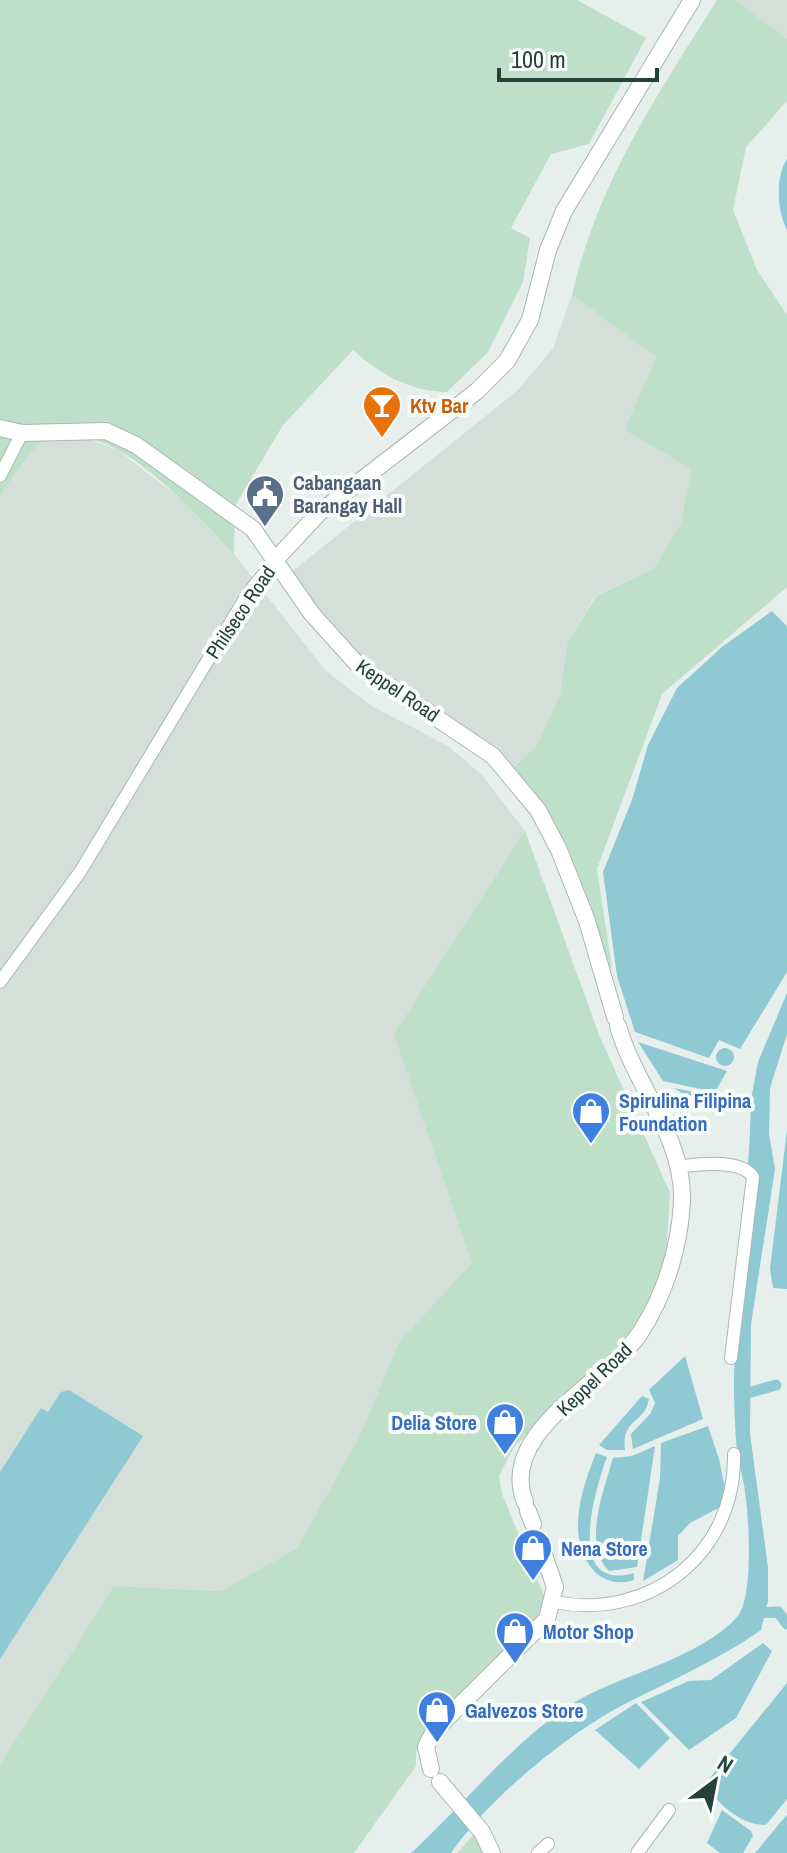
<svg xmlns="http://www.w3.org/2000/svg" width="787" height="1853" viewBox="0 0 787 1853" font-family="'Archivo Narrow',sans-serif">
<rect width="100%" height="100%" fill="#e6efeb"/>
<path fill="#d4dfda" d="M736,0H787V39Z
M572,295L656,357L624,430L691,469L681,523L653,569L595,596L567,644L560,695L536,748L508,771L388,687L284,578L517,391L553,348Z
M79,436L118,450L182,500L234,554L325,670L370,705L448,746L482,775L525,831L599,1035L670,1193L629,1334L399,1342L360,1435L297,1548L221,1591L114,1586L0,1764V496L27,457L46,437Z"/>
<path fill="#bfe0c8" d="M0,0H577L646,38L589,144L551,154L511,228L530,238L523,282L488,352L447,392C408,391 380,374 353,350L283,425L235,506L234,554C200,519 147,459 101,442C84,435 65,437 46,437L27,457L0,496Z
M717,0H736L787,39V101L746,147L733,210L757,270L787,315V587L662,694L597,869L612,968L596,982L557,842L508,772L536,747L560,695L567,644L596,596L653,569L681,523L691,469L624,430L656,357L572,295C598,182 656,97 717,0Z
M525,831L599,1035L670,1193L666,1261L652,1296L629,1334L514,1447L499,1476L502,1494L546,1600L539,1621L430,1732L416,1752V1766L354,1853H0V1764L114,1586L221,1591L297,1548L360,1435L399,1342L472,1263L394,1034Z
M475,1833L486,1853H457Z"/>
<path fill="#8ec9d4" d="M787,159V230C777,210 775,178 787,159Z
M772,611L787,626V972L740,1049L719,1040L709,1058L635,1032L617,976L603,872L632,800L648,745L677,688L722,647Z
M787,993V1034L770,1088L769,1133L775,1169L751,1324L750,1434L768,1567V1601L761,1630C717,1661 669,1681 621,1706C565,1736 487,1800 451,1853H411C463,1806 521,1732 582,1698C628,1673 701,1657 737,1617C754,1598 749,1518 745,1492C744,1478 738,1465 737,1451C726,1333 749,1216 751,1099L758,1062Z
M638,1042L727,1071L715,1092L663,1081Z
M716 1057a9 9 0 1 1 18 0a9 9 0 1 1-18 0Z
M674,1088L713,1096L705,1108Z
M787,1130V1289L773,1288L770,1269Z
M685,1356L703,1419L633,1449L631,1434L650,1414L655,1403L649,1390Z
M69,1390L143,1436L0,1659V1472L41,1408L48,1412L61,1392Z
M642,1396L649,1399C645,1424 621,1418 625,1450H607L599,1445Z
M708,1426L719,1459L728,1503L690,1523L678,1536V1560L643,1581L660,1478L661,1443Z
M655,1446L637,1567L609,1571C582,1544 604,1490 613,1458L632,1456Z
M596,1453L607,1457C595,1489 564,1593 634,1573V1580C599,1591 578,1559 578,1526C578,1501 587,1475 596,1453Z
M763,1643L772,1651L736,1718L689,1750L641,1702L689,1681L711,1680Z
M787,1683V1799L766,1825C742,1825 724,1808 709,1791V1779Z
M636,1703L670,1738L639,1769L595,1730Z
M722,1810L751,1831L753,1836L743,1853H720L707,1843Z
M787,1815V1853H755L785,1817Z"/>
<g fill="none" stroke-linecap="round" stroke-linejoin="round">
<path stroke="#8ec9d4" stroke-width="11" d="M744,1394L776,1385
M757,1613L778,1612L787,1624"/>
<defs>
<path id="minor" d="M0,476L22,433
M0,982L80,872L249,592L277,558
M678,1167C697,1164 741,1159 753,1177L731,1358
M554,1602C651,1621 736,1553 734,1454
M538,1853L548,1844
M637,1853L669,1810"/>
<path id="tertiary" d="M0,428L22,433L106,431L136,445L253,529L312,614L358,665L493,756L538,810L559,850L587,921L615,1017
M277,558L320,512L477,391L507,361L530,320L548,250L564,211L692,0
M525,1502C497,1431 606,1384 640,1333C665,1295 680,1246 682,1201C684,1137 635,1086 618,1026
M528,1511L533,1524
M431,1769L426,1747L434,1731L547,1619L555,1587L540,1543
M440,1782L482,1832L492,1853"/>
</defs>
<use href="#minor" stroke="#a8b8b2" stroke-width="14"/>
<use href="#tertiary" stroke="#a8b8b2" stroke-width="18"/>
<use href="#minor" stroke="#fff" stroke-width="12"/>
<use href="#tertiary" stroke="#fff" stroke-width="16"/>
</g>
<defs>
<symbol id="bar-pin" viewBox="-11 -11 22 30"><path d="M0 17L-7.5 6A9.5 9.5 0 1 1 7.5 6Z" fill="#e8710a" stroke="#f7fbf9"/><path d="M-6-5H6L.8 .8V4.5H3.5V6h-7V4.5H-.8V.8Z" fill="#fff"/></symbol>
<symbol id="civic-pin" viewBox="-11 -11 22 30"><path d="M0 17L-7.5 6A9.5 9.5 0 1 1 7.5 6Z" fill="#5c6f8a" stroke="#f7fbf9"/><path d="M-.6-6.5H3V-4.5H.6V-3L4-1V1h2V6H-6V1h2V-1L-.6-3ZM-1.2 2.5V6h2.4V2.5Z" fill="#fff"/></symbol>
<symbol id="shop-pin" viewBox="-11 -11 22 30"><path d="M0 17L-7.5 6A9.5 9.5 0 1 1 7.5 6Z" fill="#3f7fe0" stroke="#f7fbf9"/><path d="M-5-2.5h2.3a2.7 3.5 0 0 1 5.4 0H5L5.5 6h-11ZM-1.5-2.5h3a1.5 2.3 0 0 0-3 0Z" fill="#fff"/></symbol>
</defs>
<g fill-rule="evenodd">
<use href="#bar-pin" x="360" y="383" width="44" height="60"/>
<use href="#civic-pin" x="243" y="472" width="44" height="60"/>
<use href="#shop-pin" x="569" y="1089" width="44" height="60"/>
<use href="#shop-pin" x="483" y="1400" width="44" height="60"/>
<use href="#shop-pin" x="511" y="1526" width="44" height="60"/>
<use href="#shop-pin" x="493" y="1609" width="44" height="60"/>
<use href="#shop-pin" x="415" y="1688" width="44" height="60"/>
</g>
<g text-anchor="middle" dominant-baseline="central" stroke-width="8" stroke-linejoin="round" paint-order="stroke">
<g font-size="20" font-weight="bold" fill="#c56008" stroke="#f7fbf9" text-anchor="start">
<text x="410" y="405">Ktv Bar</text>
</g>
<g font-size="20" font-weight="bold" fill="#4e5e75" stroke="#f7fbf9" text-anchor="start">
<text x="293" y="482">Cabangaan<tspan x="293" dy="23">Barangay Hall</tspan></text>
</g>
<g font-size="20" fill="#24423a" stroke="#f7fbf9">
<text transform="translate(240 612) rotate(-56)">Philseco Road</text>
<text transform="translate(398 690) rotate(34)">Keppel Road</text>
<text transform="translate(594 1379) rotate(-44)">Keppel Road</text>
</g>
<g font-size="20" font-weight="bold" fill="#366cbe" stroke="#f7fbf9" text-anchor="start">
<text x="619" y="1100">Spirulina Filipina<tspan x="619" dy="23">Foundation</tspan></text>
<text x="477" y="1422" text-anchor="end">Delia Store</text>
<text x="561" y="1548">Nena Store</text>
<text x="543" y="1631">Motor Shop</text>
<text x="465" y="1710">Galvezos Store</text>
</g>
</g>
<g transform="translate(715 1781) rotate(32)" stroke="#f7fbf9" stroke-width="6" paint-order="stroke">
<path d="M0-6L14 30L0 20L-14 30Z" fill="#24423a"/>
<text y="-12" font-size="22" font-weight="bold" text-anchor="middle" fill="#24423a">N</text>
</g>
<path d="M499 68v12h158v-12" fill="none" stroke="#24423a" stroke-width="4"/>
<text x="511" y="68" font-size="24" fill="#24423a" stroke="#f7fbf9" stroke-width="6" paint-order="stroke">100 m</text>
</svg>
